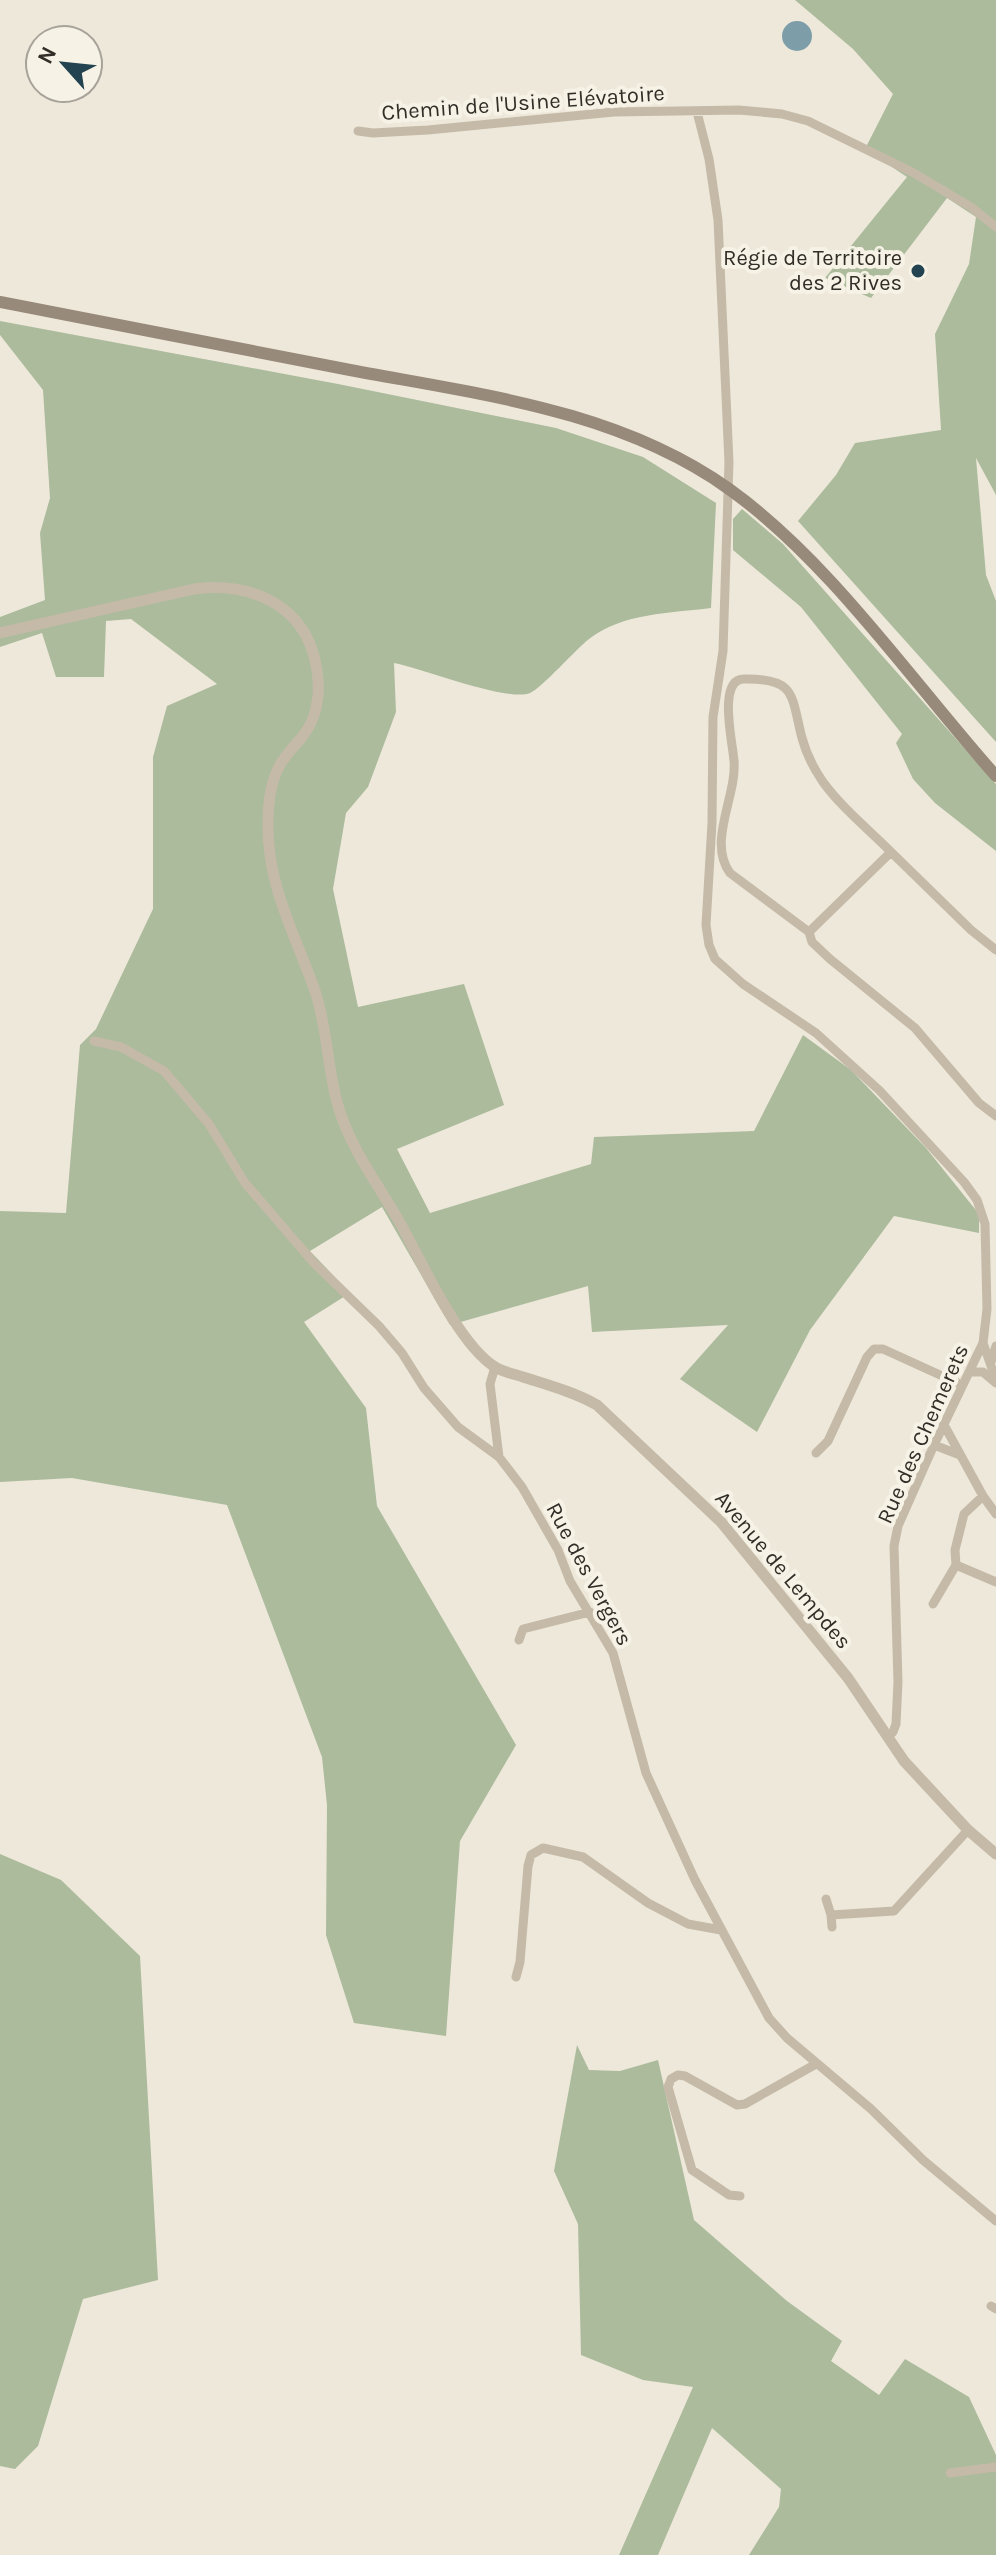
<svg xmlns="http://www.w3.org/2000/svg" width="996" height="2555" viewBox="0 0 996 2555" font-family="Karla,sans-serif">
<rect width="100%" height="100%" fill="#eee8da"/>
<path fill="#abbb9c" d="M795,0H996V495L976,458L986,575L996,601V742L798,521L836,475L855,443L941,430L935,334L969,264L976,217L947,198L871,298L825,278L907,177L865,149L893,94L853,49Z
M0,321L338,384L556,428L643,457L716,503L711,608C671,613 622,613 589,639C575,650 543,687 530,693C507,702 424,669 394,663L396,712L368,787L346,813L333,889L358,1007L464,984L504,1105L397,1149L430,1213L591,1164L594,1137L754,1131L803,1035L851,1070L926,1148L979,1214V1233L894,1216L810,1330L757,1432L680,1379L728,1325L592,1332L588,1286L450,1325L382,1207L310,1251L350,1293L304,1322L366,1408L377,1506L516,1745L460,1841L446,2036L354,2023L326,1935L327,1805L322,1757L227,1505L72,1478L0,1482V1211L66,1213L80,1045L96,1029L153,909V757L167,706L217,684L131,619L106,621L104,677H56L42,633L0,647V617L45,600L40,533L50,498L43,390L0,335Z
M742,509L783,544L996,784V851L935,803L913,779L896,743L902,734L801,607L733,550V519Z
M0,1854L61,1880L140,1956L158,2280L83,2299L38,2446L15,2469L0,2466Z
M577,2045L589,2070L620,2071L658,2060L694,2220L787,2301L842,2341L831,2361L879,2395L905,2359L969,2397L996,2455V2555H749L779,2507L781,2489L712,2428L658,2555H619L693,2387L643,2380L581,2355L578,2224L554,2171Z"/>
<path fill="#7d9ea8" d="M782 36a15 15 0 1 1 30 0a15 15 0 1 1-30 0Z"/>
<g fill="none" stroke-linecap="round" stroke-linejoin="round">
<path stroke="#c5baa8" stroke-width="9" d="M697,112L709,159L718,220L729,462L723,651L713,717L712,823L706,925L709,945L715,959L743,984L816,1033L879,1090L964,1182L977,1200L985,1224L987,1309L983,1343L934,1445L898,1526L894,1546L898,1682L896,1724L893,1732L887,1737
M358,131L373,133L428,130L614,112L739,110L782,114L808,121L912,172L971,207L996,227
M809,932L730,873C707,842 737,796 734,761C733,744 717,679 744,679C797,678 791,696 802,738C806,753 814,769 823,782C842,808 868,829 891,852
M996,950L971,930L891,852L809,932L812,942L830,959L915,1028L979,1103L996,1116
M94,1041L121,1047L164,1071L209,1124L245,1183L314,1263L379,1326L402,1353L424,1388L458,1427L499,1457L522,1487L558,1550L570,1581L613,1653L646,1773L695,1880L769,2018L787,2038L871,2109L923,2160L996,2221
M983,1343L996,1380
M991,1362L996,1346
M495,1367L490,1384L499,1457
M969,1372H983L996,1383
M943,1423L983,1496L996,1514
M934,1445L960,1455
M816,1453L828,1441L867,1357L874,1349H883L962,1385
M983,1496L964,1514L955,1550L956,1565L996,1582
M933,1604L956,1565
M519,1640L523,1629L590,1612
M826,1899L831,1915
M832,1927L831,1915L894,1911L968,1830
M516,1977L520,1962L528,1866L531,1855L543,1848L583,1857L648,1903L688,1924L721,1930
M740,2196L729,2195L692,2170L668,2087L671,2079L678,2075L685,2076L737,2105L745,2104L816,2064
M991,2306L996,2309
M950,2473L996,2467"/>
<path stroke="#c5baa8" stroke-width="11" d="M0,633L194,589C245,582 299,601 314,656C321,683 321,714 302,737C295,746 286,754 280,765C270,782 268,804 268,824C267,885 295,934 315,991C328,1029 327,1071 339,1109C351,1149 379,1186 399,1221C421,1260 458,1344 495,1367C503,1372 514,1374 523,1377C548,1385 574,1392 597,1405L721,1522L848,1678L904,1761L968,1830L996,1854"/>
<path stroke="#988a7a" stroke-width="12" d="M0,302C115,324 230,347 345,369C476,394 617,409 729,489C830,561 913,683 996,776"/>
</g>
<circle fill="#22434f" stroke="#f6f2e6" stroke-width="3" cx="918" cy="271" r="8"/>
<g text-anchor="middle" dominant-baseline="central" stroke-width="8" stroke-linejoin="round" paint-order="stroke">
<g font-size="22" fill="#322d27" stroke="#f6f2e6">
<text transform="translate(523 103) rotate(-4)">Chemin de l'Usine Elévatoire</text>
<text transform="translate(923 1434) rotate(-66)">Rue des Chemerets</text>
<text transform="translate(783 1570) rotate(50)">Avenue de Lempdes</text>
<text transform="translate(589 1574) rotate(62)">Rue des Vergers</text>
</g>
<g font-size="22" fill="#322d27" stroke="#f6f2e6" text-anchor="end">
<text x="902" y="258">Régie de Territoire<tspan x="902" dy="25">des 2 Rives</tspan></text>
</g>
</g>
<g transform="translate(64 64) rotate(297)"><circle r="38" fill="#f6f2e6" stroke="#a8a39a" stroke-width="2"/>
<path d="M0-6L14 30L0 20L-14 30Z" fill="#22434f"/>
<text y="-12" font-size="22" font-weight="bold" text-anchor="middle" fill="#322d27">N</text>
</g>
</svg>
